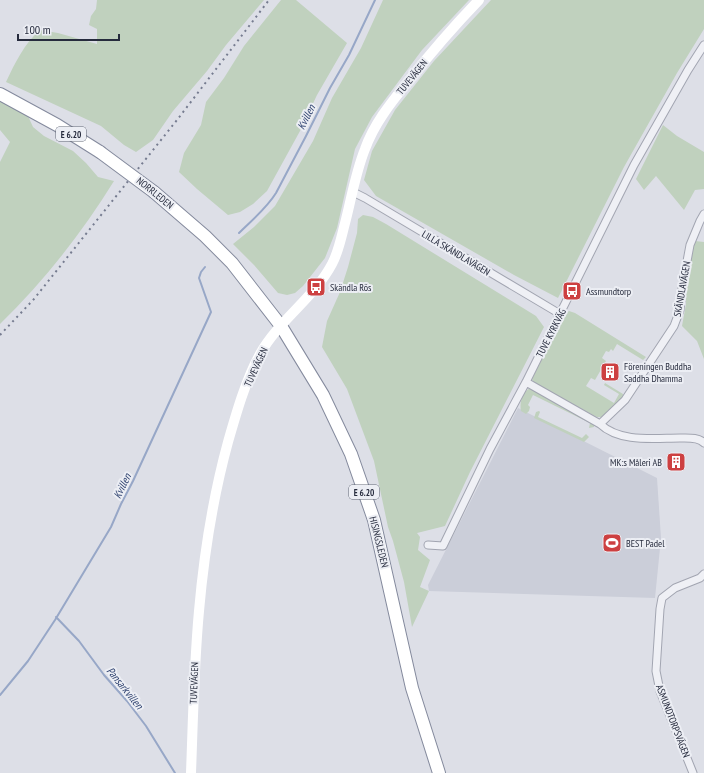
<svg xmlns="http://www.w3.org/2000/svg" width="704" height="773" viewBox="0 0 704 773" font-family="'PT Sans Narrow',sans-serif">
<rect width="100%" height="100%" fill="#dddfe7"/>
<path fill="#cbced9" d="M518,408L657,478L661,538L655,598L429,591L428,585Z"/>
<path fill="#c0d1be" d="M97,0H264L226,45L207,71L173,111L153,140L136,152L124,145L101,126L6,82C15,63 24,44 40,30L58,33L97,44V29L89,25L91,16L96,9Z
M281,0H296L347,43L317,95L300,131L267,191L253,204L240,212L228,215L197,189L179,172L184,153L201,125L206,102L224,78L244,46Z
M383,0H469L422,50L372,117L355,149L337,228L325,258L303,286L295,293L287,295L278,293L254,265L233,244L254,227L275,206L313,141L332,98L361,48Z
M491,0H704V29L677,73L624,167L558,298L514,275L376,196L364,180L372,151L395,110L434,61Z
M0,101L28,116L33,127L44,136L73,151L86,163L98,177L114,181C82,233 44,281 0,324V162L10,142L0,130Z
M663,125L677,136L704,152V189L695,190L684,210L656,176L644,190L636,179Z
M363,215L373,217L386,224L536,316L544,327L470,472L445,526L417,533L420,537L418,550L430,560L420,587L429,591L412,627L404,582L393,541L388,527L374,461L347,389L322,347L327,321L340,292L348,267L357,233L358,219Z
M695,241L704,242V359L697,341L682,326L686,304V290L690,259Z
M569,311L575,313L646,357L643,360L617,344L613,351L611,349L609,352L606,351L602,358L606,361L595,380L591,378L586,386L614,403L619,394L604,385L605,383L623,394V397L604,417H597L593,415L535,384L532,379L564,315Z
M531,388L594,423V427L589,428L590,423L533,395L528,405L530,407L529,411L526,414L521,411C519,403 523,390 531,388Z
M539,411L540,412L538,417L582,438L586,434L589,437L584,442L536,419L534,418L536,412Z"/>
<g fill="none" stroke-linecap="round" stroke-linejoin="round">
<path stroke="#97a7c7" stroke-width="2" d="M239,233C252,220 266,209 276,193L306,136L330,88L349,55L375,0
M56,617L79,641L104,675L127,701L146,726L175,773
M0,695L28,661L55,620L111,527L121,504L133,481L211,312L199,278L201,272L205,267"/>
<defs>
<path id="minor" d="M353,192L365,198L560,314
M526,382L600,424L625,400L674,326L680,310L682,288L690,245L700,221L704,214
M600,424C620,443 655,438 680,438C688,438 699,437 704,443
M428,545L443,546L490,449L526,382L634,165L688,70L704,45
M693,773L660,691L656,671L660,609L662,598L675,588L700,578L704,574"/>
<path id="trunk" d="M0,94L57,125L100,152
M154,192L205,236L232,263L281,326L323,395L351,454L374,520L412,688L439,773"/>
</defs>
<use href="#minor" stroke="#a2a5b1" stroke-width="9"/>
<use href="#trunk" stroke="#848a9d" stroke-width="14"/>
<use href="#minor" stroke="#eff0f5" stroke-width="7"/>
<path stroke="#fff" stroke-width="10" d="M191,773C193,719 194,665 199,611C204,554 213,497 228,442C236,414 246,379 260,354C279,320 314,298 332,264C338,253 341,239 344,227C351,201 355,174 365,149C374,124 390,104 406,84C429,55 453,27 479,0"/>
<use href="#trunk" stroke="#fff" stroke-width="12"/>
<path stroke="#767c90" stroke-width="2" stroke-dasharray="2 4" stroke-linecap="butt" d="M0,335L34,299L177,120L269,0"/>
<defs>
<path id="trunk-bridge" d="M100,152L154,192"/>
</defs>
<use href="#trunk-bridge" stroke="#848a9d" stroke-width="14" stroke-linecap="butt"/>
<use href="#trunk-bridge" stroke="#fff" stroke-width="12"/>
</g>
<defs>
<symbol id="bus-square" viewBox="-11 -11 22 22"><rect x="-9" y="-9" width="18" height="18" rx="4" fill="#cd4041" stroke="#eceef4"/><path d="M-5-6H5V4H4V6H2V4H-2V6H-4V4H-5ZM-3.5-4V0h7V-4ZM-3.5 1.2v1.5H-2V1.2ZM2 1.2v1.5H3.5V1.2Z" fill="#fff"/></symbol>
<symbol id="building-square" viewBox="-11 -11 22 22"><rect x="-9" y="-9" width="18" height="18" rx="4" fill="#cd4041" stroke="#eceef4"/><path d="M-4-6H4V6H1V3H-1V6H-4ZM-2.5-4.3h1.7v1.8h-1.7ZM.8-4.3h1.7v1.8H.8ZM-2.5-1h1.7V.8h-1.7ZM.8-1h1.7V.8H.8Z" fill="#fff"/></symbol>
<symbol id="stadium-square" viewBox="-11 -11 22 22"><rect x="-9" y="-9" width="18" height="18" rx="4" fill="#cd4041" stroke="#eceef4"/><path d="M0-5a6.5 5 0 1 0 0 10a6.5 5 0 1 0 0-10ZM-3.5-1.8h7v3.6h-7Z" fill="#fff"/></symbol>
</defs>
<g fill-rule="evenodd">
<use href="#bus-square" x="305" y="276" width="22" height="22"/>
<use href="#bus-square" x="561" y="280" width="22" height="22"/>
<use href="#building-square" x="599" y="361" width="22" height="22"/>
<use href="#building-square" x="665" y="451" width="22" height="22"/>
<use href="#stadium-square" x="601" y="532" width="22" height="22"/>
</g>
<g text-anchor="middle" dominant-baseline="central" stroke-width="4" stroke-linejoin="round" paint-order="stroke">
<g fill="#eceef4" stroke="#616674" stroke-width="1">
<rect x="56" y="127" width="30" height="14" rx="3"/>
<rect x="349" y="485" width="30" height="14" rx="3"/>
</g>
<g font-size="9" font-weight="bold" fill="#262b3d">
<text x="71" y="134">E 6.20</text>
<text x="364" y="492">E 6.20</text>
</g>
<g font-size="10" fill="#262b3d" stroke="#eceef4">
<text transform="translate(412 77) rotate(-51)">TUVEVÄGEN</text>
<text transform="translate(155 193) rotate(39)">NORRLEDEN</text>
<text transform="translate(456 253) rotate(31)">LILLA SKÄNDLAVÄGEN</text>
<text transform="translate(682 289) rotate(-80)">SKÄNDLAVÄGEN</text>
<text transform="translate(551 333) rotate(-63)">TUVE KYRKVÄG</text>
<text transform="translate(256 367) rotate(-65)">TUVEVÄGEN</text>
<text transform="translate(379 542) rotate(76)">HISINGSLEDEN</text>
<text transform="translate(194 683) rotate(-88)">TUVEVÄGEN</text>
<text transform="translate(673 721) rotate(69)">ASMUNDTORPSVÄGEN</text>
</g>
<g font-size="10" fill="#262b3d" stroke="#eceef4" text-anchor="start">
<text x="330" y="287">Skändla Rös</text>
<text x="586" y="291">Assmundtorp</text>
<text x="624" y="366">Föreningen Buddha<tspan x="624" dy="12">Saddha Dhamma</tspan></text>
<text x="662" y="462" text-anchor="end">MK:s Måleri AB</text>
<text x="626" y="543">BEST Padel</text>
</g>
<g font-size="11" font-style="italic" fill="#314471" stroke="#eceef4">
<text transform="translate(306 117) rotate(-63)">Kvillen</text>
<text transform="translate(122 486) rotate(-64)">Kvillen</text>
<text transform="translate(125 688) rotate(51)">Pansarkvillen</text>
</g>
</g>
<path d="M18 34v6h101v-6" fill="none" stroke="#262b3d" stroke-width="2"/>
<text x="24" y="34" font-size="12" fill="#262b3d" stroke="#eceef4" stroke-width="3" paint-order="stroke">100 m</text>
</svg>
